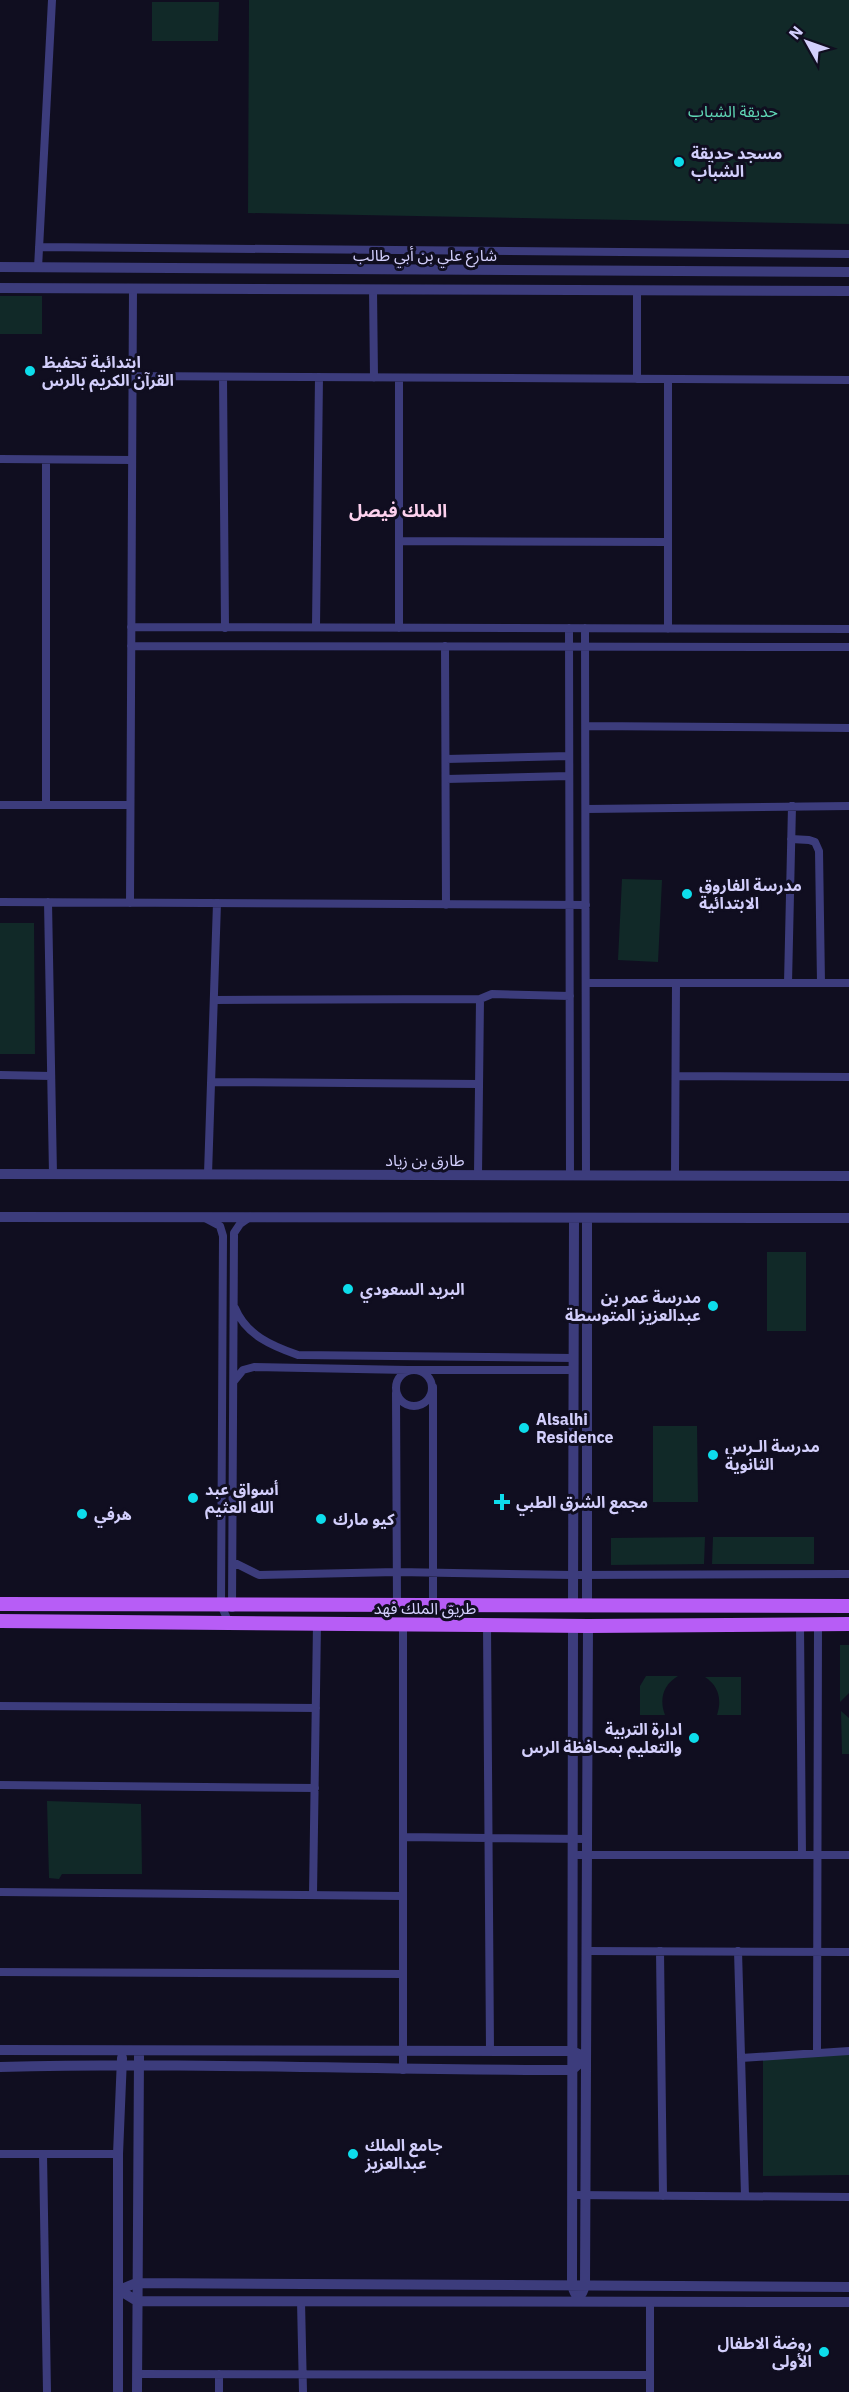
<svg xmlns="http://www.w3.org/2000/svg" width="849" height="2392" viewBox="0 0 849 2392" font-family="'IBM Plex Sans','Noto Sans Arabic',sans-serif">
<rect width="100%" height="100%" fill="#100e20"/>
<path fill="#112928" d="M249,0H849V224L248,213Z
M152,2H219L218,41H152Z
M0,296H42V334H0Z
M622,879L662,880L658,962L618,960Z
M0,923H34L35,1054H0Z
M767,1252H806V1331H767Z
M653,1426H697L698,1502H653Z
M705,1537L704,1564L611,1565V1538Z
M713,1537H814V1564H712Z
M840,1645H849V1693L840,1702Z
M646,1676H678C663,1685 659,1699 665,1715H640V1686Z
M705,1677H741V1715H717C722,1700 719,1686 705,1677Z
M841,1711L849,1718V1754H842Z
M47,1801L141,1804L142,1874H62L59,1879L49,1878Z
M849,2054V2175L763,2176V2060Z"/>
<g fill="none" stroke-linecap="round" stroke-linejoin="round">
<path stroke="#3c3c7c" stroke-width="8" d="M39,247L849,254
M38,268L52,0
M373,289L374,378
M132,376L849,380
M223,377L225,628
M637,379V290
M0,459L132,460
M46,460V805
M399,541L668,542
M131,627L849,629
M316,627L319,377
M399,628V378
M569,628L570,1175
M585,628L586,1175
M668,629V379
M131,646L849,647
M445,646L446,905
M586,726L849,728
M446,759L569,756
M446,779L569,776
M0,805H130
M586,809L849,806
M791,839L809,840L815,842L819,851L821,983
M0,902L586,905
M48,902L53,1174
M130,903L133,288
M586,983H849
M788,983L792,806
M480,999L492,994L570,996
M214,1000L480,999L478,1175
M0,1075L51,1076
M676,1076L849,1077
M211,1082L479,1084
M208,1174L217,903
M675,1175L676,983
M205,1218L220,1226L223,1236L221,1605L229,1623
M235,1308C246,1335 272,1346 298,1355L573,1358
M396 1388a18 18 0 1 1 36 0a18 18 0 1 1-36 0Z
M234,1381L243,1370L254,1367L408,1370H573
M433,1387V1606
M396,1393L397,1605
M233,1562L259,1575L397,1572L573,1575L849,1574
M232,1608L234,1233L240,1224L250,1217
M487,1625L490,2051
M800,1625L802,1855
M0,1706L316,1708
M0,1785L315,1788
M403,1837L587,1839
M572,1855H849
M0,1892L403,1896
M313,1895L317,1624
M587,1951L849,1952
M660,1951L663,2196
M738,1951L745,2196
M0,1972L403,1974
M817,2053L818,1625
M741,2058L849,2051
M403,2070V1624
M0,2154H118
M43,2154L47,2392
M572,2195L849,2197
M301,2301L303,2392
M137,2374L650,2375
M219,2374V2392
M650,2392V2302"/>
<path stroke="#3c3c7c" stroke-width="10" d="M0,267L849,272
M0,288L849,291
M0,1174L849,1176
M0,1217L849,1218
M573,1606L574,1218
M587,1606V1218
M573,1626L572,2286L575,2293
M0,2050L572,2051L586,2057L572,2070C381,2070 191,2062 0,2067
M119,2290L137,2301L849,2302
M119,2290L136,2283L849,2287
M582,2293L585,2286L588,1626
M118,2392V2154L122,2058
M137,2392L139,2056"/>
<path stroke="#b75df6" stroke-width="14" d="M0,1604L849,1606
M0,1621L588,1626L849,1624"/>
</g>
<g fill="#0dddeb" stroke="#100e20" stroke-width="2">
<circle cx="679" cy="162" r="6"/>
<circle cx="30" cy="371" r="6"/>
<circle cx="687" cy="894" r="6"/>
<circle cx="348" cy="1289" r="6"/>
<circle cx="713" cy="1306" r="6"/>
<circle cx="524" cy="1428" r="6"/>
<circle cx="713" cy="1455" r="6"/>
<circle cx="193" cy="1498" r="6"/>
<path d="M499 1493h6v6h6v6h-6v6h-6v-6h-6v-6h6z"/>
<circle cx="82" cy="1514" r="6"/>
<circle cx="321" cy="1519" r="6"/>
<circle cx="694" cy="1738" r="6"/>
<circle cx="353" cy="2154" r="6"/>
<circle cx="824" cy="2352" r="6"/>
</g>
<g text-anchor="middle" dominant-baseline="central" stroke-width="6" stroke-linejoin="round" paint-order="stroke">
<g font-size="16" fill="#60d8b6" stroke="#100e20">
<text x="733" y="111">حديقة الشباب</text>
</g>
<g font-size="16" font-weight="bold" fill="#d3cffc" stroke="#100e20" text-anchor="start">
<text x="691" y="153">مسجد حديقة<tspan x="691" dy="18">الشباب</tspan></text>
<text x="42" y="362">ابتدائية تحفيظ<tspan x="42" dy="18">القرآن الكريم بالرس</tspan></text>
<text x="699" y="885">مدرسة الفاروق<tspan x="699" dy="18">الابتدائية</tspan></text>
<text x="360" y="1289">البريد السعودي</text>
<text x="701" y="1297" text-anchor="end">مدرسة عمر بن<tspan x="701" dy="18">عبدالعزيز المتوسطة</tspan></text>
<text x="536" y="1419">Alsalhi<tspan x="536" dy="18">Residence</tspan></text>
<text x="725" y="1446">مدرسة الـرس<tspan x="725" dy="18">الثانوية</tspan></text>
<text x="205" y="1489">أسواق عبد<tspan x="205" dy="18">الله العثيم</tspan></text>
<text x="516" y="1502">مجمع الشرق الطبي</text>
<text x="94" y="1514">هرفي</text>
<text x="333" y="1519">كيو مارك</text>
<text x="682" y="1729" text-anchor="end">ادارة التربية<tspan x="682" dy="18">والتعليم بمحافظة الرس</tspan></text>
<text x="365" y="2145">جامع الملك<tspan x="365" dy="18">عبدالعزيز</tspan></text>
<text x="812" y="2343" text-anchor="end">روضة الاطفال<tspan x="812" dy="18">الأولى</tspan></text>
</g>
<g font-size="16" fill="#d3cffc" stroke="#100e20">
<text x="425" y="255">شارع علي بن أبي طالب</text>
<text x="425" y="1160">طارق بن زياد</text>
<text x="425" y="1608">طريق الملك فهد</text>
</g>
<g font-size="18" font-weight="bold" fill="#fdd1ee" stroke="#100e20">
<text x="398" y="510">الملك فيصل</text>
</g>
</g>
<g transform="translate(807 42) rotate(310)" stroke="#100e20" stroke-width="4.5" paint-order="stroke">
<path d="M0-4.5L10 22L0 15L-10 22Z" fill="#d3cffc"/>
<text y="-9" font-size="16" font-weight="bold" text-anchor="middle" fill="#d3cffc">N</text>
</g>
</svg>
